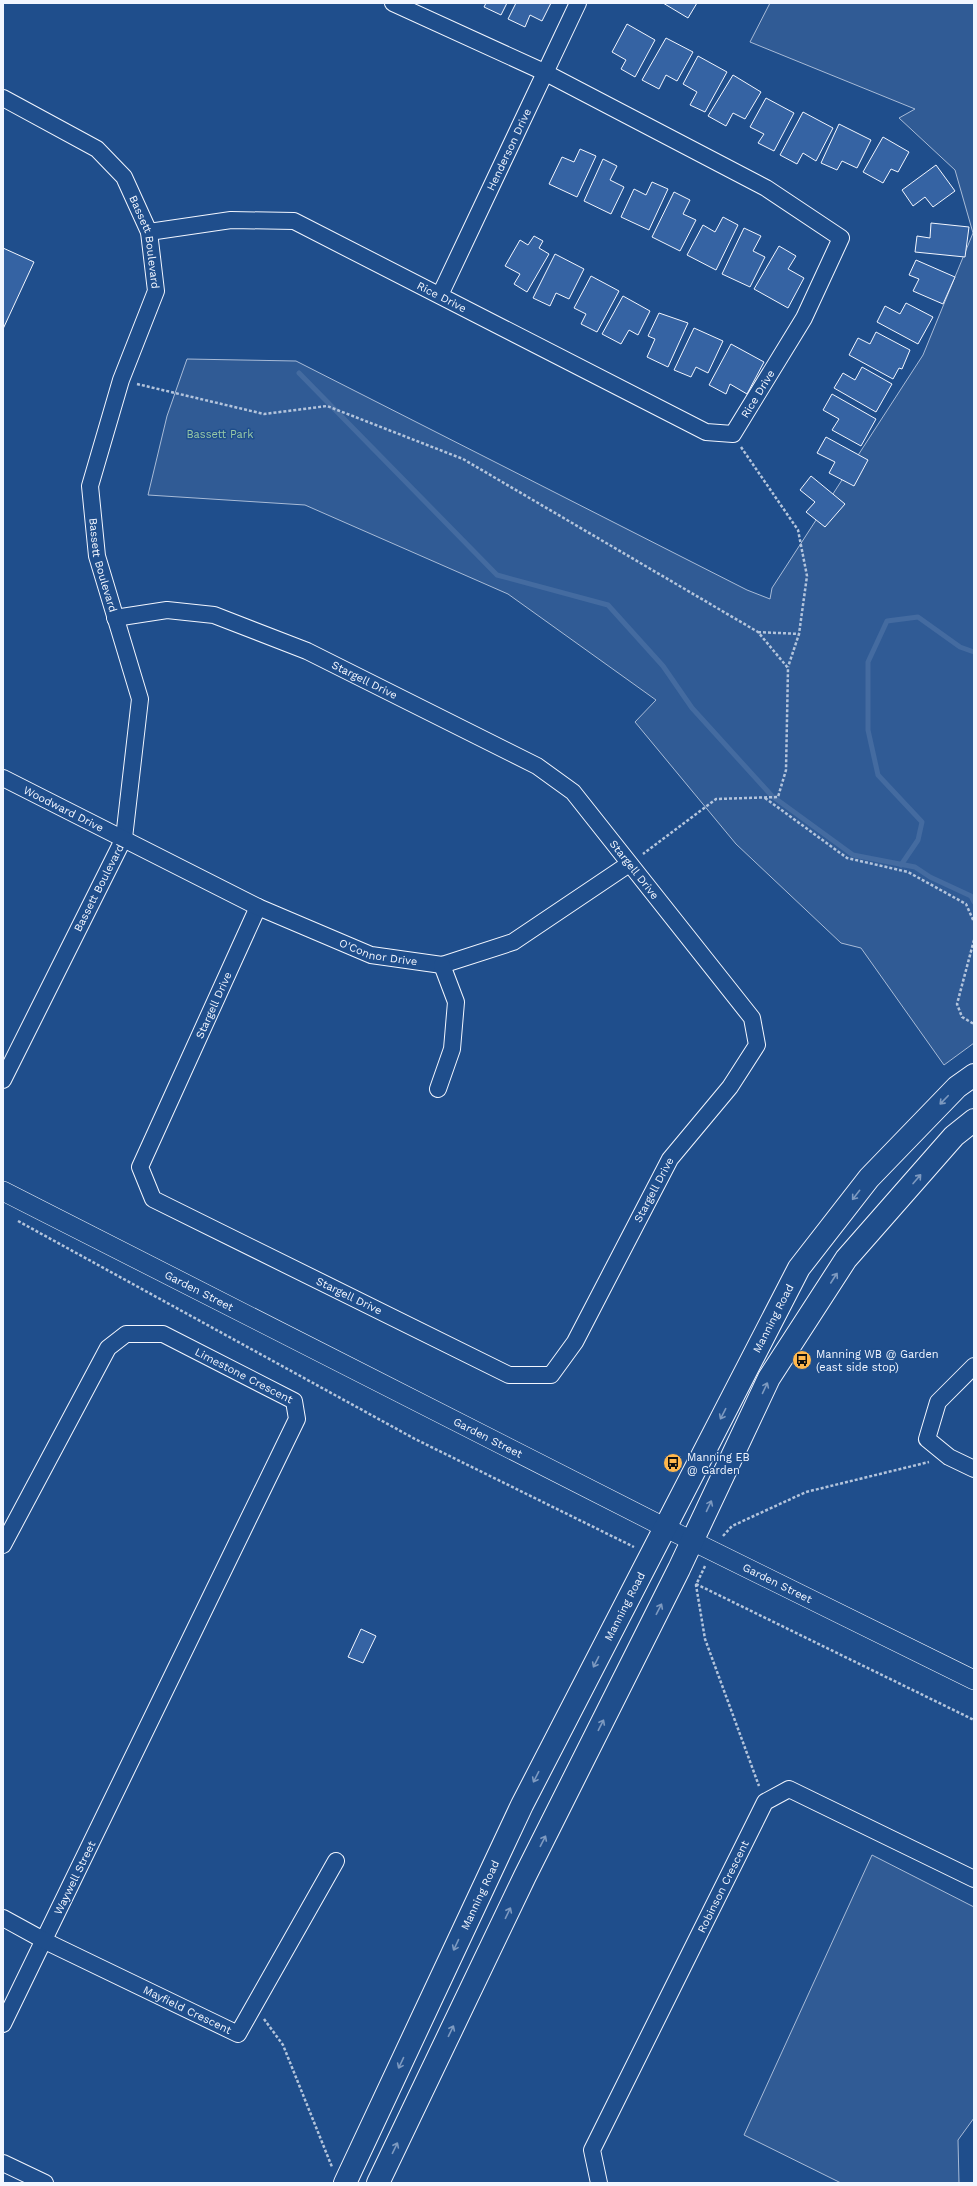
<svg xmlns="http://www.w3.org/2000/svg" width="977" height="2186" viewBox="0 0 977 2186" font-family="'Work Sans',sans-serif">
<rect width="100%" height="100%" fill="#1f4e8c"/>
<path fill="#305b95" stroke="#a8bbd7" d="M770,3H974V1043L944,1065L861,948L841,943L736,844L635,722L656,700L508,594L305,505L148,495L167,416L187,359L296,361L747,590L770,599L772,588L923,355L973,233L955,170L899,118L915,109L750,42Z
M872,1855L974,1907V2118L958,2140L959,2183H841L744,2135Z"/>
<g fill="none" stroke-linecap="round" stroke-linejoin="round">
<path stroke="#446ba0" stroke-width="5" d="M299,373L497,575L608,605L663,666L692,708L772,796L853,855L915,867L930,877L971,896L974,902
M901,865L918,840L922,822L878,775L868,730V662L887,621L918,617L960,647L974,652"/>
</g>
<path fill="#3563a3" stroke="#f2f6ff" d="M486,3H507L501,15L484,7Z
M516,3H551L542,21L530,15L525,27L508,19Z
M663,3H697L688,18Z
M627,24L655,40L635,77L621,69L626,60L612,52Z
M666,38L693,52L677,81L666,75L659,89L642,80Z
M698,56L727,72L705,112L690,105L697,92L683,84Z
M733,75L761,92L745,119L733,113L726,126L708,116Z
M766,98L794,113L774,151L758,143L764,134L750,127Z
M803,112L833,128L816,161L803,153L797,164L780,155Z
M839,124L871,140L857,168L842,161L837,170L821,163Z
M883,137L909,152L898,172L891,169L883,183L863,172Z
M580,149L596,156L577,197L549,184L562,157L574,162Z
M603,159L617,166L610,180L624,187L611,214L584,201Z
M936,165L955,191L933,207L925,197L913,206L902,190Z
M652,182L668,189L649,230L621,217L634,189L646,195Z
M674,192L690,200L683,214L696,220L680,251L652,237Z
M723,217L738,225L716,270L687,255L703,225L715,232Z
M931,223L969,227L965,257L915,252L917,236L930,238Z
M744,228L761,236L753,251L765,257L750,287L722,274Z
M534,236L543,241L539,248L549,254L527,292L514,284L520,274L505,266L520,240L528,245Z
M779,246L796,256L788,269L804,278L788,308L754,289Z
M3,248L34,262L3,329Z
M555,254L584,269L569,299L556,293L550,306L533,298Z
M916,260L955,277L943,304L913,291L919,279L909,275Z
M591,276L619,291L597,332L581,324L586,314L574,308Z
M623,296L650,311L638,335L629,330L621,344L602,334Z
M906,303L933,317L918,344L877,322L885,306L900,314Z
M659,313L688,323L668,367L647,357L655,339L648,336Z
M694,328L723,341L708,373L696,367L691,377L674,370Z
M876,332L910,350L902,369L899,368L893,379L849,355L858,338L870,344Z
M731,344L764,362L747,394L730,384L726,394L709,385Z
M862,367L892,384L876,412L834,388L843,373L855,380Z
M832,394L876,419L861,446L832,430L839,419L823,410Z
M826,437L868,460L854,486L829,473L835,462L817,453Z
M811,476L845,504L825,527L806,512L815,502L800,490Z
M361,1629L376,1636L363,1663L348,1657Z"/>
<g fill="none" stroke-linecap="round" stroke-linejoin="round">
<defs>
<g id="minor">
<path id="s1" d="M3,98L97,149L124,177L149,232L156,291L121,380L90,486L97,556L140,699L124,838L3,1080"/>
<path id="s2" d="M149,232L231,220L294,221L706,432L733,434L804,318L841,238L766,188L544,72L393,3"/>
<path id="s3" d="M440,295L578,3"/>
<path id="s4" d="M115,618L167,610L214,615L307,651L537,766L573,792L752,1018L757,1045L730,1087L670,1159L575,1342L551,1375H509L153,1199L140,1167L258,907"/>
<path id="s5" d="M3,778L258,907L371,955L442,965L513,942L629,864"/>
<path d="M438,1089L452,1049L456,1002L442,965"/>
<path d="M974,1366L938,1402L927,1439L949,1457L974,1469"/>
<path id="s6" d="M3,1545L108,1348L126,1334H163L294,1401L297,1419L3,2024"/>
<path id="s7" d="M3,1918L45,1941L238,2034L336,1861"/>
<path d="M3,2163L45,2183"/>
<path id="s8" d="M599,2183L592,2150L765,1802L789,1789L974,1879"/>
</g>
<g id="tertiary">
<path id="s9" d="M3,1191L664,1527L974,1680"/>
</g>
<g id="secondary">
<path id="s10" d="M345,2183L522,1805L799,1268L869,1178L957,1087L974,1075"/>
<path d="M378,2183L525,1876L679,1569L769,1378L846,1259L954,1136L974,1120"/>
</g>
</defs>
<use href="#minor" stroke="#f2f6ff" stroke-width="18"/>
<use href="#tertiary" stroke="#f2f6ff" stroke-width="20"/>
<use href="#secondary" stroke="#f2f6ff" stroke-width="24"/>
<path stroke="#b3c4dc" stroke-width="2.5" stroke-dasharray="3 2" stroke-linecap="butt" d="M137,384L264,414L327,406L463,459L758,632L788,668L786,770L778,797L716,799L643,854
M741,447L798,530L807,576L799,634L788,667
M758,632L799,634
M765,798L847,858L908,872L966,904L974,922
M974,940L957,1004L962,1017L974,1024
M18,1221L415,1439L634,1547
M723,1536L732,1526L806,1492L929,1462
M705,1566L696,1585L705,1639L759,1786
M696,1584L974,1720
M264,2019L283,2045L332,2167"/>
<use href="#minor" stroke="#1f4e8c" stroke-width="16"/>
<use href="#tertiary" stroke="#1f4e8c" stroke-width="19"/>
<use href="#secondary" stroke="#1f4e8c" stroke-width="22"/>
</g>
<defs><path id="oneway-shaft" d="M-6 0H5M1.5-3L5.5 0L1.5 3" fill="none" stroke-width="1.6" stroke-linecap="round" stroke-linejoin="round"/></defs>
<g stroke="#7e9ac0">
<use href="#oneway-shaft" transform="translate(944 1100) rotate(134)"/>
<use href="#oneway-shaft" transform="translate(917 1179) rotate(-49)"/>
<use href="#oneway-shaft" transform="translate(856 1195) rotate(128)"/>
<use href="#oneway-shaft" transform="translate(834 1278) rotate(-57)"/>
<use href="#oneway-shaft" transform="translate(765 1388) rotate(-65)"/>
<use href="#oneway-shaft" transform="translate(723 1414) rotate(117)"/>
<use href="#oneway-shaft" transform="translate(709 1506) rotate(-65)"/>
<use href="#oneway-shaft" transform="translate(659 1609) rotate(-63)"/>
<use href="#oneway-shaft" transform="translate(596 1662) rotate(117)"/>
<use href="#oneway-shaft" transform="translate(601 1725) rotate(-63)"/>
<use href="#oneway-shaft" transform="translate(536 1777) rotate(117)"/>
<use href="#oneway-shaft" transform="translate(543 1841) rotate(-63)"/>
<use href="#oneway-shaft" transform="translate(508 1913) rotate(-64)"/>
<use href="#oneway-shaft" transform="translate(456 1945) rotate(115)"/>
<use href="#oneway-shaft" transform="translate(451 2031) rotate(-64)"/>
<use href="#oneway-shaft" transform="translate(401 2063) rotate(115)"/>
<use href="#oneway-shaft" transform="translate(395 2148) rotate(-64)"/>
</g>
<defs>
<symbol id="bus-disc" viewBox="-11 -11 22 22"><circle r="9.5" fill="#ffb74d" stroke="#1f4e8c"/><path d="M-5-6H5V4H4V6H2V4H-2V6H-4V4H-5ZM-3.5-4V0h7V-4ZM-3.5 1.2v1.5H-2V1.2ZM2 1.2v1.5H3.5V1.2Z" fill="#111"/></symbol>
</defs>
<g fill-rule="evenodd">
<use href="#bus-disc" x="791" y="1349" width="22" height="22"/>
<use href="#bus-disc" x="662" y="1452" width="22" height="22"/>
</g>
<g text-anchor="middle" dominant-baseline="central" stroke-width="3" stroke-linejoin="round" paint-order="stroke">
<g font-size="11" fill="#f2f6ff" stroke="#1f4e8c">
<text stroke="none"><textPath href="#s3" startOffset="161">Henderson Drive</textPath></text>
<text stroke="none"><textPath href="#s1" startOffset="215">Bassett Boulevard</textPath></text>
<text stroke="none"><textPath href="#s2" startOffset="312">Rice Drive</textPath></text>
<text stroke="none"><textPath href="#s2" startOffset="683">Rice Drive</textPath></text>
<text stroke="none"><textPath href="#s1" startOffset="552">Bassett Boulevard</textPath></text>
<text stroke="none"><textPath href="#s4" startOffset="264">Stargell Drive</textPath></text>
<text stroke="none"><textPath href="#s5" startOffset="68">Woodward Drive</textPath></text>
<text stroke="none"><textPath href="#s4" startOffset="600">Stargell Drive</textPath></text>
<text transform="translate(99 888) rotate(-63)">Bassett Boulevard</text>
<text stroke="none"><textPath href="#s5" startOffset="415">O'Connor Drive</textPath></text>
<text stroke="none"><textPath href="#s4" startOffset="1859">Stargell Drive</textPath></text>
<text transform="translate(654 1190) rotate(-62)">Stargell Drive</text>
<text stroke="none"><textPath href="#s9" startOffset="220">Garden Street</textPath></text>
<text transform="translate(349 1296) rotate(26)">Stargell Drive</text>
<text stroke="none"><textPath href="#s10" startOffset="965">Manning Road</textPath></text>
<text stroke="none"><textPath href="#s6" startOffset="374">Limestone Crescent</textPath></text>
<text stroke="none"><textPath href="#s9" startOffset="544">Garden Street</textPath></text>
<text stroke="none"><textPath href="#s9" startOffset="868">Garden Street</textPath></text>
<text stroke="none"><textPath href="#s10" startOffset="641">Manning Road</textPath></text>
<text transform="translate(75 1878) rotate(-64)">Waywell Street</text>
<text stroke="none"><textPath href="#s8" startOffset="328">Robinson Crescent</textPath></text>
<text stroke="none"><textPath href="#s10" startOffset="318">Manning Road</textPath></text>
<text stroke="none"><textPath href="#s7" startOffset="206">Mayfield Crescent</textPath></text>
</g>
<g font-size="11" fill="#97c8a6" stroke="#1f4e8c">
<text x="220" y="434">Bassett Park</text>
</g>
<g font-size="11" fill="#f2f6ff" stroke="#1f4e8c" text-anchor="start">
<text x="816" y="1354">Manning WB @ Garden<tspan x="816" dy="13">(east side stop)</tspan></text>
<text x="687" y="1457">Manning EB<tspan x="687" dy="13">@ Garden</tspan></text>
</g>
</g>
<rect width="977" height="2186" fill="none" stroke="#f2f6ff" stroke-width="8"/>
</svg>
